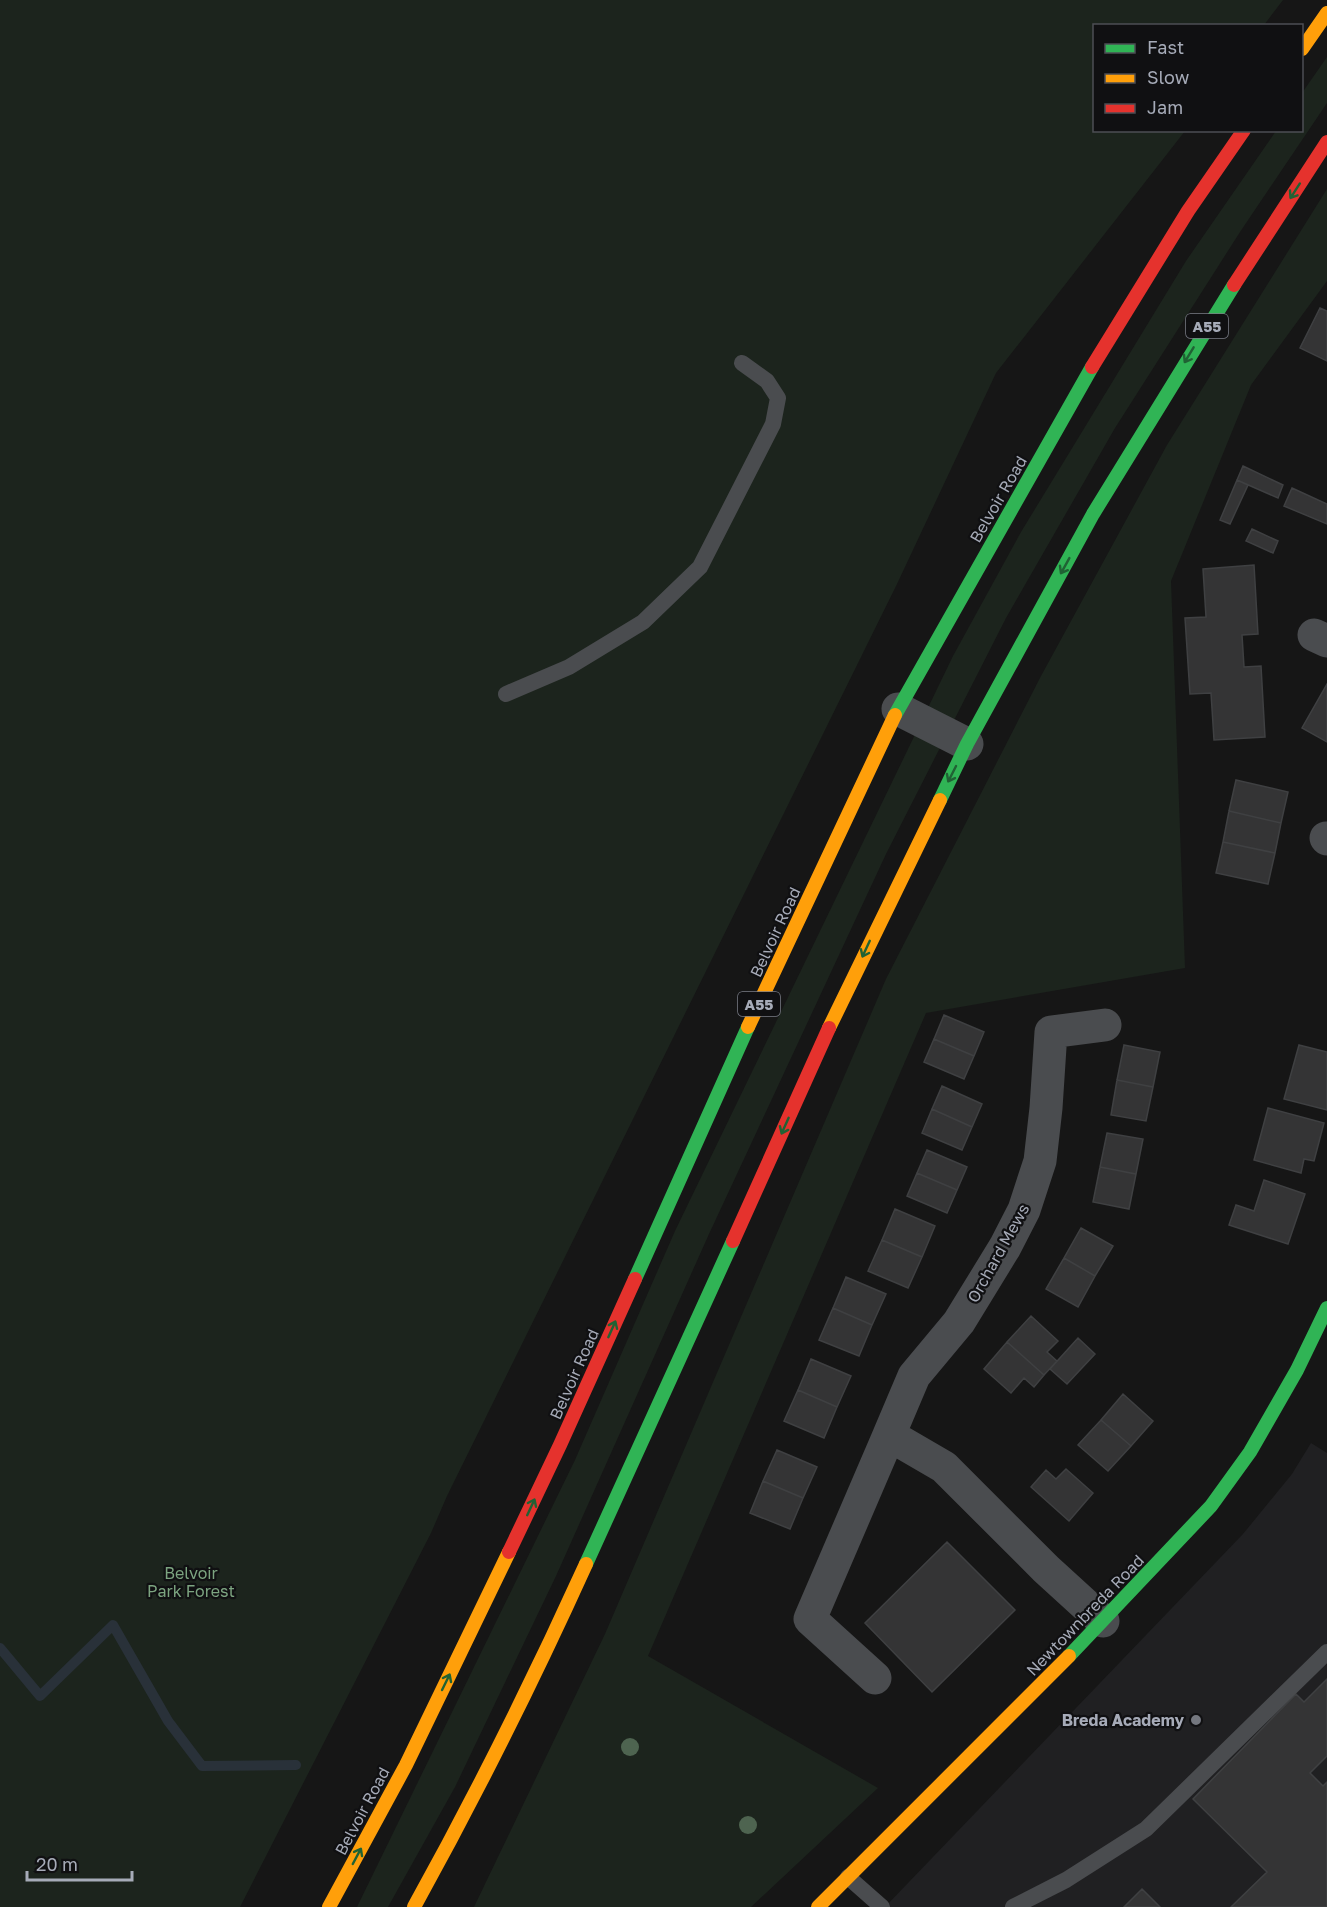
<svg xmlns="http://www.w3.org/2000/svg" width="1327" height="1907" viewBox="0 0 1327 1907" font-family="'Golos Text',sans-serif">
<rect width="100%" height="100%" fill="#161616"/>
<path fill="#202022" d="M1311,1443L1327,1453V1907H885L1243,1534L1292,1474Z"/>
<path fill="#1c241d" d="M0,0H1283L1264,25L1094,26V130L1185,131L996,373L897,584L447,1496L431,1533L240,1907H0Z
M1327,57V103L1240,232L1115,428L1006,618L886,854L709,1234L556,1576L455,1787L388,1907H357L575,1460L675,1231L953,656L1021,532L1186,261L1276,131L1302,130V93Z
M1327,189V281L1251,385L1171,581L1185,968L926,1013L648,1656L878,1788L751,1907H474L605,1634L886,979L1041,676L1167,445Z"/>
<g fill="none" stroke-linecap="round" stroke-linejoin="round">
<path stroke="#293139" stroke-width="10" d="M0,1648L40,1696L113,1625L168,1721L202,1766L296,1765"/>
</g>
<path fill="#343435" stroke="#3f4042" stroke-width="1.5" d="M1320,308L1327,311V361L1300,348Z
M1243,466L1283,485L1278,498L1237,480Z
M1237,480L1248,485L1230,524L1220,520Z
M1292,488L1327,504V524L1284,506Z
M1252,529L1278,541L1273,553L1246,541Z
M1254,565L1258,634L1242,635L1244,667L1261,666L1265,737L1214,740L1211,693L1190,694L1185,618L1206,617L1203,569Z
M1327,684V742L1302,728Z
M1236,780L1288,792L1281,823L1229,811Z
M1229,811L1281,823L1275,853L1223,842Z
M1223,842L1275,853L1268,884L1216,873Z
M944,1015L984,1032L974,1056L934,1039Z
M934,1039L974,1056L964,1079L924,1062Z
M1124,1045L1160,1052L1153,1087L1117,1080Z
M1299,1045L1327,1052V1110L1284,1099Z
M1117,1080L1153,1087L1146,1121L1111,1115Z
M942,1086L982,1104L972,1127L932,1109Z
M1268,1108L1324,1123L1314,1161L1304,1159L1301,1173L1254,1160Z
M932,1109L972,1127L962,1150L922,1133Z
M1107,1133L1143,1139L1136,1174L1100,1167Z
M927,1150L967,1167L957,1190L917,1173Z
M1100,1167L1136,1174L1129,1209L1093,1202Z
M917,1173L957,1190L947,1213L907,1196Z
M1264,1180L1305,1194L1288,1244L1229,1225L1236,1205L1254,1211Z
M895,1209L935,1226L922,1257L882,1240Z
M1081,1228L1113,1246L1095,1276L1064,1258Z
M882,1240L922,1257L908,1288L868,1271Z
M1064,1258L1095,1276L1078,1307L1046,1289Z
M846,1277L886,1294L872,1325L833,1308Z
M833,1308L872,1325L859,1356L819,1340Z
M1031,1316L1058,1341L1047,1352L1057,1361L1044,1375L1007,1342Z
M1078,1338L1095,1354L1067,1384L1050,1369Z
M1007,1342L1044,1375L1034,1387L1024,1378L1011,1393L984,1369Z
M811,1359L851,1376L837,1407L798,1390Z
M798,1390L837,1407L824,1438L784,1421Z
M1123,1394L1153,1421L1131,1446L1101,1420Z
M1101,1420L1131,1446L1108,1471L1078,1445Z
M777,1450L817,1467L803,1498L763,1481Z
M1066,1469L1093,1493L1069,1521L1031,1487L1046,1470L1056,1479Z
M763,1481L803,1498L790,1529L750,1513Z
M947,1542L1015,1610L932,1692L865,1623Z
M1327,1679V1756L1310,1773L1323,1786L1327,1782V1907H1231L1267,1872L1193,1799L1296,1694L1304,1702Z
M1142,1889L1160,1907H1124Z"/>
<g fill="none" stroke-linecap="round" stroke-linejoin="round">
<path stroke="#4a4c4f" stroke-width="16" d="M506,694L569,667L643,622L700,567L773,424L778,398L767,381L742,363
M848,1877L882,1907
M1013,1907L1066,1880L1146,1829L1327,1652"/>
<path stroke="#4a4c4f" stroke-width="33" d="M1314,635L1327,641
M898,709L967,744
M1326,838L1327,839
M1103,1621L1046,1569L944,1467L889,1435L914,1376L959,1322L1005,1247L1024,1210L1040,1161L1046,1108L1051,1032L1105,1025
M875,1678L810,1619L889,1435"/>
<path stroke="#30b455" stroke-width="14" d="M895,715L1092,367
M940,800L967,744L1093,514L1234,285
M635,1279L748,1027
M586,1564L733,1241
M1069,1656L1211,1506L1250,1452L1297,1370L1327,1308"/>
<path stroke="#ff9f0a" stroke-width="14" d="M1302,49L1327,13
M748,1027L895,715
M829,1028L940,800
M329,1907L406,1765L509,1552
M414,1907C476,1795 533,1681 586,1564
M818,1907L1069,1656"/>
<path stroke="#e5322d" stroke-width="14" d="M1234,285L1327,142
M1092,367L1188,211L1244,130
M733,1241L829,1028
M509,1552L560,1445L635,1279"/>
</g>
<g fill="#4e6450">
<circle cx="630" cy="1747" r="9"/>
<circle cx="748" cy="1825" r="9"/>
</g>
<defs><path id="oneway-shaft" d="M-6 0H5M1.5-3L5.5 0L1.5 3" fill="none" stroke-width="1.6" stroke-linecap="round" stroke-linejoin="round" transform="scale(1.5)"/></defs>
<g stroke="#206234">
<use href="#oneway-shaft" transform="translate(1295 191) rotate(123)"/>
<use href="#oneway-shaft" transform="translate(1189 355) rotate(121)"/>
<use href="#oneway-shaft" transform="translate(1065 566) rotate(119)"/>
<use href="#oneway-shaft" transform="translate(952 774) rotate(117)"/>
<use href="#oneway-shaft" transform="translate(866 949) rotate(115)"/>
<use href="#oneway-shaft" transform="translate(785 1126) rotate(114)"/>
<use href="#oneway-shaft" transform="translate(612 1329) rotate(-66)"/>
<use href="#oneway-shaft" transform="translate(531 1507) rotate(-65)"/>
<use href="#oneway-shaft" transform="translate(446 1682) rotate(-64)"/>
<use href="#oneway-shaft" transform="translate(357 1856) rotate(-62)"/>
</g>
<circle fill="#74777f" stroke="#101012" stroke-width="2" cx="1196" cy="1720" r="6"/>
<g text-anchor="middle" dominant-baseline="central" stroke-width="4.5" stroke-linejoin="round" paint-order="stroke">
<g fill="#101012" stroke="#797c86" stroke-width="1.5">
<rect x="1186" y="314" width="42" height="24" rx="4.5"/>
<rect x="738" y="992" width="42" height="24" rx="4.5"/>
</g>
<g font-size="15" font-weight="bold" fill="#a6abb8">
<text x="1207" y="326">A55</text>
<text x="759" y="1004">A55</text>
</g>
<g font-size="16" fill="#a6abb8" stroke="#101012">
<text transform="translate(998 499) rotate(-60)">Belvoir Road</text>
<text transform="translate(775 932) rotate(-65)">Belvoir Road</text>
<text transform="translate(998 1253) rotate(-61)">Orchard Mews</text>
<text transform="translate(574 1374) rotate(-66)">Belvoir Road</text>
<text transform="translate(1085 1615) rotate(-46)">Newtownbreda Road</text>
<text transform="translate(362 1811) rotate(-62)">Belvoir Road</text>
</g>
<g font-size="16" fill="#7ca480" stroke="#101012">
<text x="191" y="1573">Belvoir<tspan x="191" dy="18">Park Forest</tspan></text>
</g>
<g font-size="16" font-weight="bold" fill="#a6abb8" stroke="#101012" text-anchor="end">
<text x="1184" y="1720">Breda Academy</text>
</g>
</g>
<rect x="1093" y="24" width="210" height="108" fill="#101012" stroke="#4c4e54" stroke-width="1.5"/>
<rect x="1105" y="44" width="30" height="9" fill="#30b455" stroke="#4c4e54" stroke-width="1.5"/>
<text x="1147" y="54" font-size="18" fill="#a6abb8">Fast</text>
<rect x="1105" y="74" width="30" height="9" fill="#ff9f0a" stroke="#4c4e54" stroke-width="1.5"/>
<text x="1147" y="84" font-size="18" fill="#a6abb8">Slow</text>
<rect x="1105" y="104" width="30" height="9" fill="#e5322d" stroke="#4c4e54" stroke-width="1.5"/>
<text x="1147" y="114" font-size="18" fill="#a6abb8">Jam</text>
<path d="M27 1871v9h105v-9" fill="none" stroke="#a6abb8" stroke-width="3"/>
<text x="36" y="1871" font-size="18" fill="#a6abb8" stroke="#101012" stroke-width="4.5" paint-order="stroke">20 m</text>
</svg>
